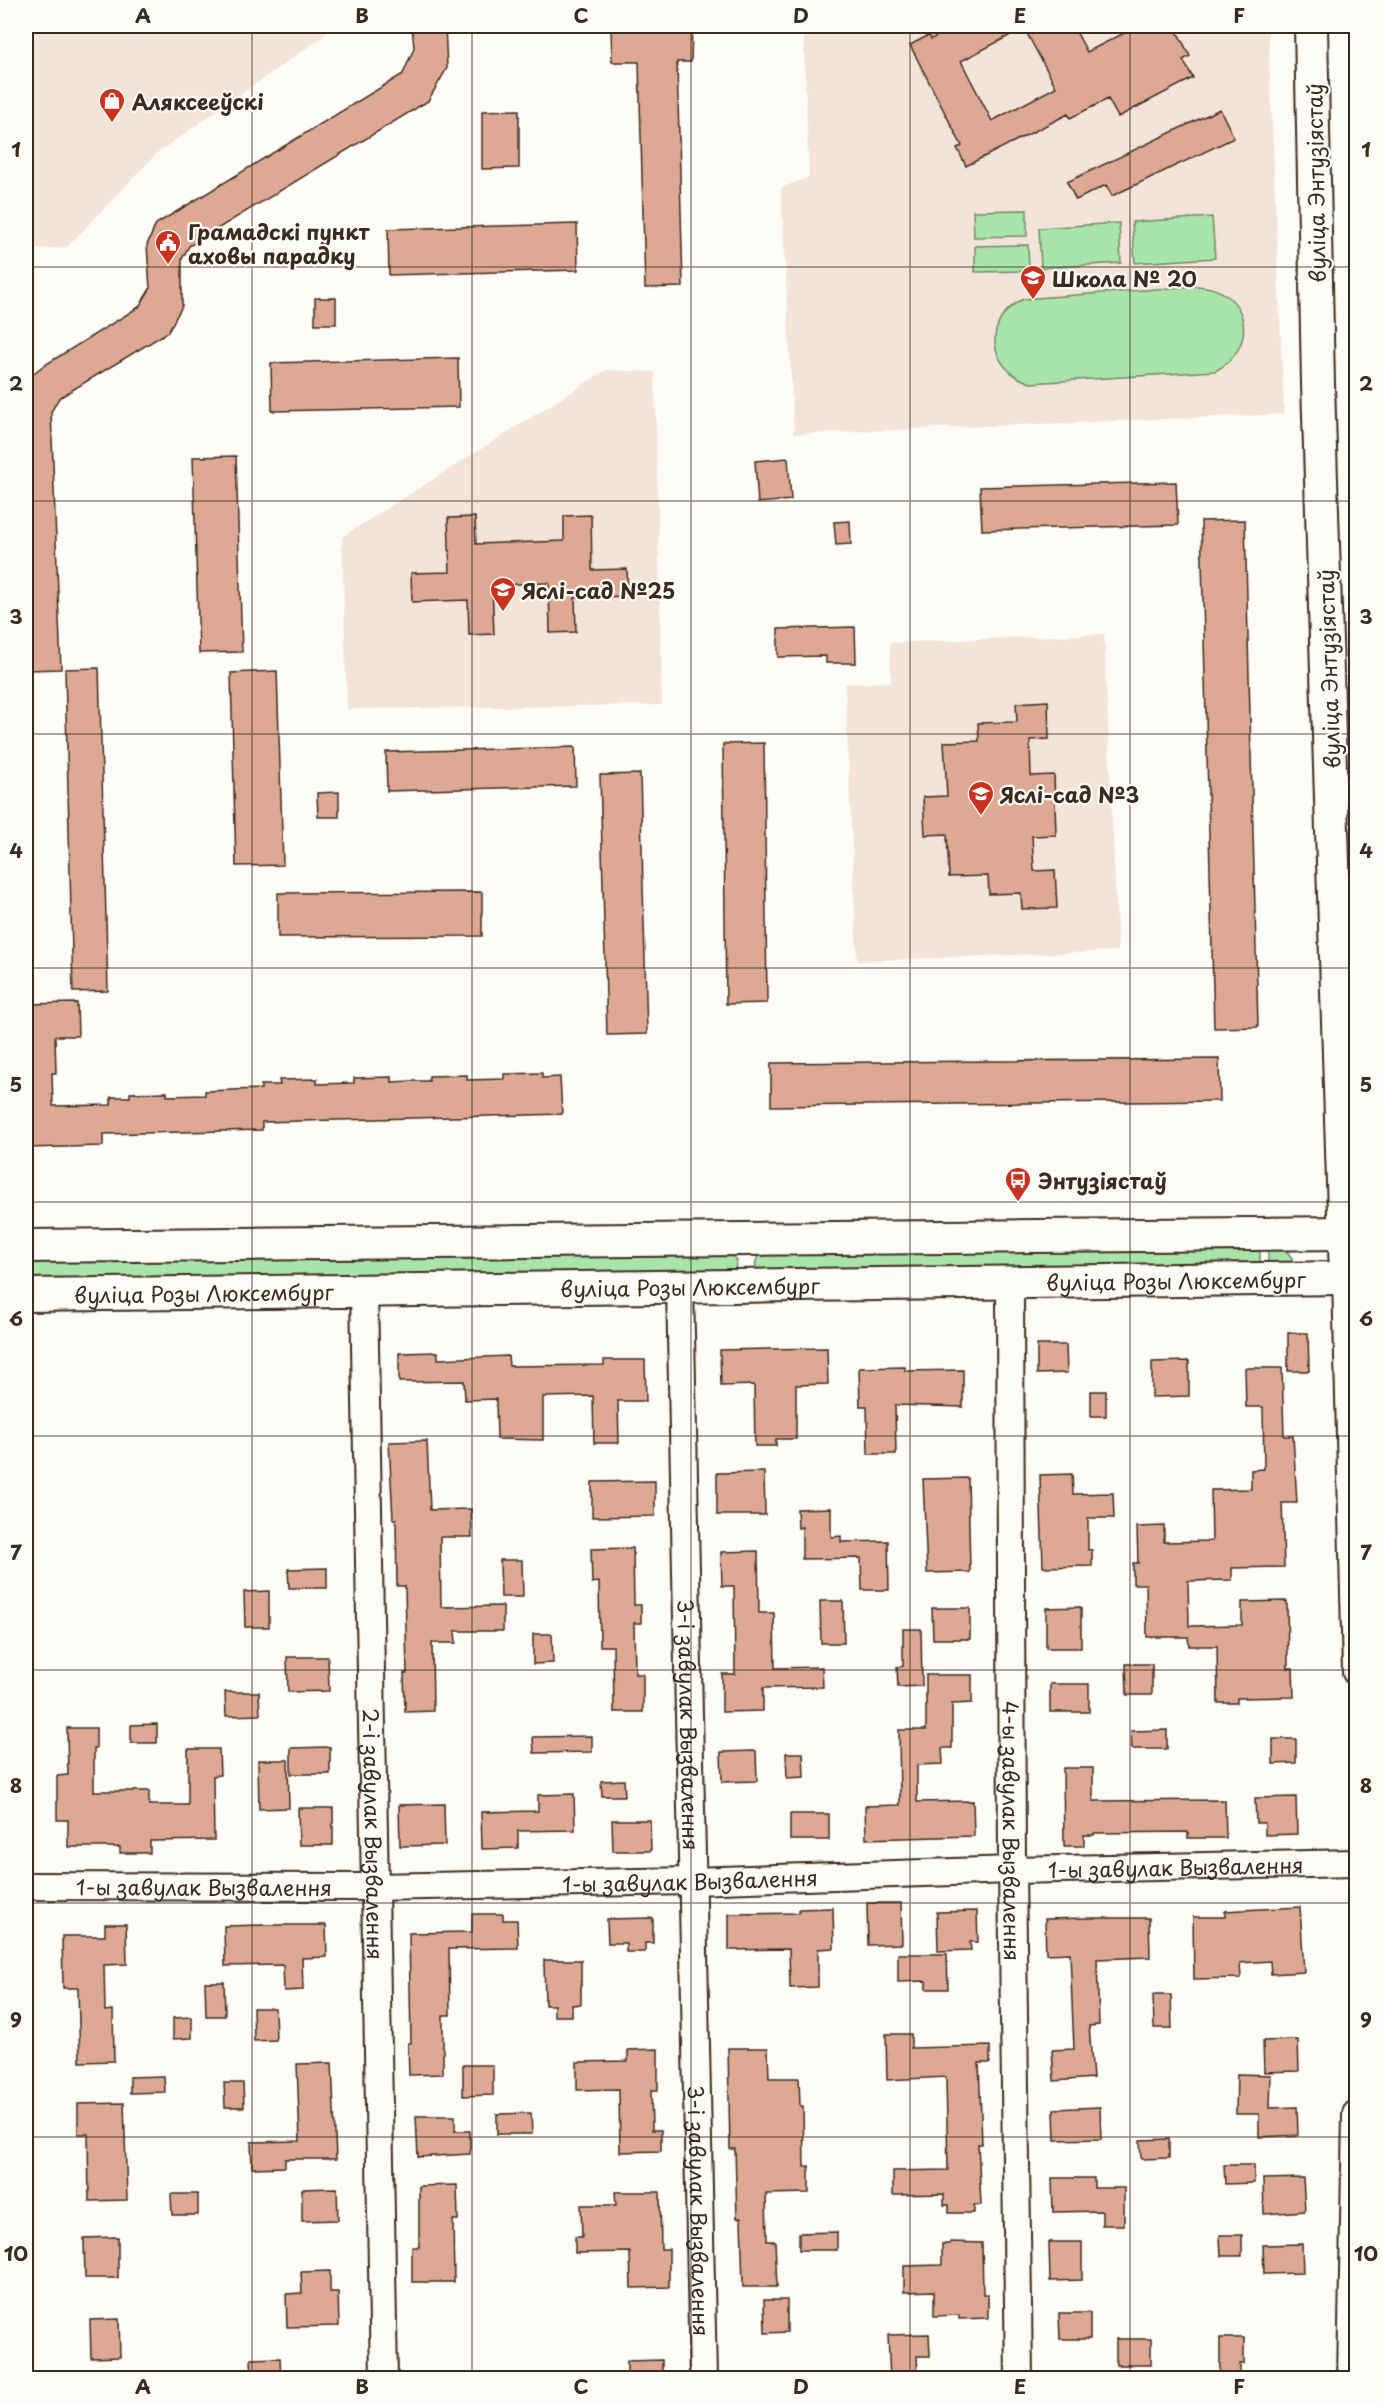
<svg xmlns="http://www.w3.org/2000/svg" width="1382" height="2404" viewBox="0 0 1382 2404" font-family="'Playpen Sans',sans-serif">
<rect width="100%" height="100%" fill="#fdfcf7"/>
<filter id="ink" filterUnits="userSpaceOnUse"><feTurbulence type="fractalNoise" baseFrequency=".0167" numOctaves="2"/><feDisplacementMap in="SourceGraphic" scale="12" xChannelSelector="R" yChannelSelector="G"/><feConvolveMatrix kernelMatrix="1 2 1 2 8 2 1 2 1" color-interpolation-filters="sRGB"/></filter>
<g filter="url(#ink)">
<path fill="#f4e3d9" d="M26,26H332L321,38L157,153L67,247L26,250Z
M803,26H1268L1284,414L794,434L781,188L809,177Z
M606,370L655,372L662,705L347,709L342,537Z
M1104,634L1118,951L857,961L845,684L891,682L890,643Z"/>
<path fill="#a9e5aa" stroke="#728864" stroke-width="1.5" d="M1027,210V236L974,237L973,211Z
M1212,217L1215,258L1135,263L1132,222Z
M1119,223L1121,263L1041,268L1039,228Z
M1028,245L1029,271L975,272V246Z
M1197,286C1249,288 1261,347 1215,371L1031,383C987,369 982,320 1023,299Z
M1260,1248V1273L757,1272C754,1264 755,1258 762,1253Z
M1268,1248L1285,1249L1292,1258V1263L1268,1273Z
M730,1253L737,1261L734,1272L26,1281V1256Z"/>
<path fill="#dea994" stroke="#3b2a1e" stroke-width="1.5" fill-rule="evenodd" d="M412,26H445L447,68L428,101L189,246L182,259V306L168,332L59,398L51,412L61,669L26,670V380L40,368L139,307L150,289L147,245L156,224L403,74L414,48Z
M611,26H692L691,62H677L683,287L645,288L639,62H612Z
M957,26H1073L1087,52L1138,26H1174L1190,56L1183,60L1193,78L1118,117L1108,99L1070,118L1068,114L966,166L957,148L962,146L910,45L929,35L931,39ZM1024,28L1056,87L992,121L961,61Z
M1220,109L1234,138L1112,196L1106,185L1076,200L1067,182Z
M519,110V168L482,169V111Z
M577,224L578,270L389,275L388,229Z
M315,298H336V324H315Z
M458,358L459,407L272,411L271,363Z
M236,456L242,652L199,653L193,457Z
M788,458L791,500L758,503L755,461Z
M1176,482L1178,525L982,530L980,487Z
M591,515L592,570L627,569L628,596L575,598L576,632L550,633L549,583L492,585L494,634L469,635L468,600L412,602L411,573L450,572L448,518L475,517L476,544L564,541V516Z
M1245,520L1258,1027L1214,1028L1201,521Z
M850,521L851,544L836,545L834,522Z
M855,627L856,663H826V656L778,657V629Z
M99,668L108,991L73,992L65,669Z
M277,671L283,865L236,866L231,673Z
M1048,701L1049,739L1030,740L1031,776L1054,775L1056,835L1032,836L1034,871L1055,870L1057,908L1022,909L1021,893L989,894L988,876L949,877L947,834L925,835L923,797L947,796L944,742L979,741L978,723L1017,722L1016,703Z
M764,743L767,1003L726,1004L723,744Z
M575,747L576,786L387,791L386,752Z
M640,774L647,1034L607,1035L600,775Z
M339,792V817H318L317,793Z
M482,892V936L278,937V893Z
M77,1003L78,1036H55L56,1073H52L53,1106L111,1105V1097H130V1093L167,1092V1096L205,1095V1091L261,1089V1085H280L279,1080L317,1079V1084L354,1083V1078L392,1077V1082L411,1081H429V1076L467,1075V1080L504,1079V1074L542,1073V1078L560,1077L562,1114L262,1122V1130L103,1134V1146L26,1148V1107H27L26,1004Z
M1219,1059L1220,1101L771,1106V1063Z
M1288,1333H1308L1309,1371H1288Z
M1037,1345H1066L1067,1373L1037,1374Z
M827,1348L828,1384L796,1385V1439H776V1446H755L754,1385L721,1386L720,1350Z
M438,1352V1359L508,1356L509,1366L604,1365V1360H645L646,1401H618L619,1443H594L593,1396L543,1397V1440L497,1439L496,1399L465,1400L464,1381L399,1382V1353Z
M1189,1361V1396L1152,1397V1362Z
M905,1367V1371L963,1370V1407L895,1405L896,1454H868L867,1406H860L859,1368Z
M1245,1368H1282L1284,1436H1293L1297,1503H1282L1284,1567L1232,1568V1580L1188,1581L1189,1626L1242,1625V1602L1287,1601L1288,1668H1293L1294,1697L1237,1698V1703H1218L1217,1646H1189L1188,1637H1147L1146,1584H1133V1563H1138L1137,1527L1164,1526V1542L1212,1541L1211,1490L1251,1489V1470L1264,1469L1263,1407H1246Z
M1091,1391H1106V1416H1091Z
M427,1441L430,1510L471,1509L472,1537H440L441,1607L503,1606V1631H455L456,1643H432L433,1711L405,1712L404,1673H407L405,1586H397L396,1519H393L389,1442Z
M764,1472L765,1515H717V1473Z
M1072,1474L1073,1494L1113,1493L1114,1518H1088V1550H1092V1566L1043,1567L1040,1475Z
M968,1478L970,1572L927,1573L923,1479Z
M655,1481V1516L592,1517V1482Z
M831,1508V1537L841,1536V1542L888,1541L889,1590H862L861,1558L802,1559V1527L798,1528L797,1509Z
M633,1548L634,1605H641V1623H634L635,1674H643V1712H614L613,1646H600L599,1582L592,1583L591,1549Z
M758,1551L759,1613H774L775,1668L822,1667L823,1687L763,1688V1711L722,1712V1674H735L734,1586H722L721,1552Z
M500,1560H522L523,1597H501Z
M327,1568V1588H289L288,1569Z
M269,1591V1627H245L244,1592Z
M820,1601H843L844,1643H821Z
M1081,1607V1648H1046V1608Z
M932,1608H970V1639H933Z
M903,1629H921L922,1686L898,1687L897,1667L903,1666Z
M533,1634H552L553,1663L533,1664Z
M287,1657H328L329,1691L288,1692Z
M1126,1664H1152V1695H1127Z
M926,1675H972V1703L952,1704V1748H942L943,1764L917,1765V1802L973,1801L974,1836L866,1839L865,1806L900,1805L899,1730H926Z
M1050,1684H1089V1712H1050Z
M225,1692H259L260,1715L226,1716Z
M157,1724V1743H131V1725Z
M67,1728H96V1748H94V1791H149V1805H188V1749H219L220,1775L213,1776L214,1840L150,1841V1853H120V1847H68V1820H57V1776L68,1775Z
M1167,1730V1749H1132L1131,1731Z
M592,1736V1752L534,1753L533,1737Z
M1273,1739H1296V1763L1273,1764Z
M330,1747V1774H291V1748Z
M756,1751L757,1781L722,1782L721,1752Z
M786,1753H803L804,1777L787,1778Z
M258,1760H288L289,1808L259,1809Z
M1063,1768H1093V1801L1225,1800L1226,1838H1188V1832L1094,1833V1835H1084V1846H1064Z
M624,1780L625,1796H602L601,1781Z
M574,1794L575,1830L518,1831V1848L482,1849L481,1812L538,1811V1795Z
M1296,1797L1297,1834L1265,1835V1823H1256L1255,1798Z
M444,1804L445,1845L400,1846L399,1805Z
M298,1808H333V1845H299Z
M790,1814H829V1840H790Z
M612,1820H650L651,1851H613Z
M867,1903H901L902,1944L868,1945Z
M1300,1907L1304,1972L1271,1974L1270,1961L1240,1963L1241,1978L1194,1979L1193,1917H1225V1911Z
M833,1908L834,1948L818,1949V1987L790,1988L789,1949L729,1950V1914L799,1913V1909Z
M977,1911L978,1942H970L971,1950L938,1951L937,1912Z
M472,1914H503V1920H517L518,1948L449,1949L450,2015H443V2074L409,2075L408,2043H411L409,1933L472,1932Z
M653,1918V1943H645V1952H626V1943H608L607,1919Z
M1091,1918H1149L1150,1957L1097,1959L1099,2025L1089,2026L1093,2078L1054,2081L1052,2050L1074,2049L1070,1953L1046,1954L1045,1919Z
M105,1924H126L127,1964L104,1965L105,2011L113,2010L114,2061L80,2062L78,1988H63L62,1936H105Z
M263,1925H326L327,1957L302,1958L303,1990L284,1991L283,1965L225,1966L224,1926Z
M898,1954H947L948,1989H926V1981L898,1982Z
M544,1960H581V2004L572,2005V2016H554V2005H545Z
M205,1982H224L225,2016H206Z
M1153,1995H1171L1172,2028H1154Z
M253,2008H275L276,2040L254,2041Z
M192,2017V2038L173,2039V2018Z
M886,2034H911V2048L990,2046V2063H979L982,2144H978L981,2205H974V2213H949V2205H944V2194L893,2195V2171L948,2170L946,2077L887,2080Z
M1298,2040L1299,2071L1264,2072L1263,2041Z
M728,2048H768L769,2078H799L800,2106H803L804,2167L809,2166V2193L766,2194L767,2241H775L777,2287H743L741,2218H737L735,2149H730Z
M658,2049V2090H651L652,2130H661V2151L620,2152L619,2089L577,2090V2062L628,2061V2050Z
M332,2063L336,2159H285V2167L252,2168L251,2142L300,2141L297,2064Z
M463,2065H493V2095L463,2096Z
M1237,2074L1271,2075L1270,2108L1297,2107L1298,2135L1259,2137V2114H1236Z
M164,2076L165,2092L130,2093V2077Z
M224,2083H243L244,2107H225Z
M124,2103L127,2200L89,2201L88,2134H78V2104Z
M1100,2107L1101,2139L1055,2140L1054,2109Z
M531,2113L532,2134H497V2114Z
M416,2116H455V2131H470V2154L418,2157Z
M1169,2139V2158L1141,2159L1140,2140Z
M1224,2165H1254V2183L1225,2184Z
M1052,2178H1094V2188H1124V2225H1102V2211L1053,2212Z
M1303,2178L1305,2211L1264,2214L1263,2179Z
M457,2185L458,2220H453L454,2282H412V2247H419V2186Z
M337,2188L338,2220L302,2221V2189Z
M615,2192H660L661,2249H669V2287L631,2288L630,2252L575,2253V2237H582L581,2205H616Z
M171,2194H198V2215H172Z
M837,2232V2250H799V2233Z
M1220,2235H1242V2256H1221Z
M118,2237V2278H85L84,2238Z
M950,2242L982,2243L983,2295L988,2294V2318L959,2319V2315L934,2316V2291L904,2292V2266L942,2265V2244H950Z
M1049,2242H1082V2280L1050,2281Z
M1302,2244L1303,2273L1264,2274L1263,2245Z
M330,2271V2292H338L339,2326L287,2327L286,2294L302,2293L301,2272Z
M764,2300H787V2332L765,2333Z
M1059,2313H1090V2339H1060Z
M119,2319L120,2357L91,2358L90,2320Z
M929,2334L930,2356H917L918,2379H890L888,2335Z
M1220,2338H1244V2364H1240V2379H1220Z
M1116,2339H1151V2365H1116Z
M280,2358L281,2379H252L251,2359Z
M662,2360V2379H627V2361Z"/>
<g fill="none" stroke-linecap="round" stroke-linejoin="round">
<defs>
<g id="minor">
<path d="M1356,1278H1346L1356,1672"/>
<path id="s1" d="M1010,1282L1012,1870L1019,2378"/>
<path id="s2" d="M680,1287L703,2378"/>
<path id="s3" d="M364,1291L384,2378"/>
<path id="s4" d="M26,1886L374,1887L693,1881L1012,1870L1356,1863"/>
<path d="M1351,2378L1356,2114"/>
</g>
<g id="major">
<path d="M26,1246L1345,1233"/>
<path id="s5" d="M26,1295L1346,1278L1318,384L1311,26"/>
</g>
</defs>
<use href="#minor" stroke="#3b2a1e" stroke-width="30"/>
<use href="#major" stroke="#3b2a1e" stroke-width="36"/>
<use href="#minor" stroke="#fdfcf7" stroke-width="26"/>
<use href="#major" stroke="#fdfcf7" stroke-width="32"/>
</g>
</g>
<path fill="none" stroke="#3b2a1e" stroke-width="1.5" stroke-opacity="0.55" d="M252,26V2378M472,26V2378M691,26V2378M910,26V2378M1130,26V2378M26,267H1356M26,501H1356M26,734H1356M26,968H1356M26,1202H1356M26,1436H1356M26,1670H1356M26,1903H1356M26,2137H1356"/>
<defs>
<symbol id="shop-pin" viewBox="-11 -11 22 30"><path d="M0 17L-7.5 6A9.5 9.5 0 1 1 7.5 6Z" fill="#c8321e" stroke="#fdfcf7"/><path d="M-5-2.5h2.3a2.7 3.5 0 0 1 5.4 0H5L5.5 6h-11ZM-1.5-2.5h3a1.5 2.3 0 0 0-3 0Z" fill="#fff"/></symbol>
<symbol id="civic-pin" viewBox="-11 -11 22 30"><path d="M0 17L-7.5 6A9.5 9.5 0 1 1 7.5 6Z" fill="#c8321e" stroke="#fdfcf7"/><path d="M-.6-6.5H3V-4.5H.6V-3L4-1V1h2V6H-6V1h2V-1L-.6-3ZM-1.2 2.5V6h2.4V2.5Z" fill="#fff"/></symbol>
<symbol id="school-pin" viewBox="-11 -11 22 30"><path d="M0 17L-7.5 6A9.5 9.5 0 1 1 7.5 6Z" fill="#c8321e" stroke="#fdfcf7"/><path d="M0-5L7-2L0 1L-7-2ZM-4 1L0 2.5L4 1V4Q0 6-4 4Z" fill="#fff"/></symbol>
<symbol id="bus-pin" viewBox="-11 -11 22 30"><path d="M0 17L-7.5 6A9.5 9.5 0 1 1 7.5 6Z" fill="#c8321e" stroke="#fdfcf7"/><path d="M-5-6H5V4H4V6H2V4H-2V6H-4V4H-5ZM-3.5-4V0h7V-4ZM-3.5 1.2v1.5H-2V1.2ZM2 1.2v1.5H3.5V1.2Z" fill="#fff"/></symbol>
</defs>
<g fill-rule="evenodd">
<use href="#shop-pin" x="97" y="86" width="30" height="40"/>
<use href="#civic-pin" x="153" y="228" width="30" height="40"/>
<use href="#school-pin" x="1018" y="263" width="30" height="40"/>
<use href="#school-pin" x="488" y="575" width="30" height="40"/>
<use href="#school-pin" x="966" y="779" width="30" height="40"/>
<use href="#bus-pin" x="1003" y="1165" width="30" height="40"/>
</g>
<g text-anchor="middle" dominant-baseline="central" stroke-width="4.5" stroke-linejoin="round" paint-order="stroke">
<g font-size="21" font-weight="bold" fill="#3b2a1e" stroke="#fdfcf7" text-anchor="start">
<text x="132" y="101">Аляксееўскі</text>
<text x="188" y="231">Грамадскі пункт<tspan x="188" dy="24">аховы парадку</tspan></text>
<text x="1052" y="278">Школа № 20</text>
<text x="522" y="590">Яслі-сад №25</text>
<text x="1000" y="794">Яслі-сад №3</text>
<text x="1038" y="1180">Энтузіястаў</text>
</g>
<g font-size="21" fill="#3b2a1e" stroke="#fdfcf7">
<text transform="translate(1315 183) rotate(-91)">вуліца Энтузіястаў</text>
<text transform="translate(1328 669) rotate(-92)">вуліца Энтузіястаў</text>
<text stroke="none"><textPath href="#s5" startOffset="1150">вуліца Розы Люксембург</textPath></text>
<text stroke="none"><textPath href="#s5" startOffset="664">вуліца Розы Люксембург</textPath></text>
<text stroke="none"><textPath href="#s5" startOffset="178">вуліца Розы Люксембург</textPath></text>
<text stroke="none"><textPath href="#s2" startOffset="438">3-і завулак Вызвалення</textPath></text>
<text stroke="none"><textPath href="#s1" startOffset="549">4-ы завулак Вызвалення</textPath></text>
<text stroke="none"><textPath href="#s3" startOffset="543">2-і завулак Вызвалення</textPath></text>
<text stroke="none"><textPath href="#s4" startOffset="1150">1-ы завулак Вызвалення</textPath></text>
<text stroke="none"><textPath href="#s4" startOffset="664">1-ы завулак Вызвалення</textPath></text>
<text stroke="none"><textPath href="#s4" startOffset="178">1-ы завулак Вызвалення</textPath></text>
<text stroke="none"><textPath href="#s2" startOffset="924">3-і завулак Вызвалення</textPath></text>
</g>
</g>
<rect width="1382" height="2404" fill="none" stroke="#fdfcf7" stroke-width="66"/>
<rect x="33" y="33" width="1316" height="2338" fill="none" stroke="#3b2a1e" stroke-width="2"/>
<g font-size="20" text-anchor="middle" font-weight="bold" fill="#3b2a1e">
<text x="143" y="23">A</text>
<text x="362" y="23">B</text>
<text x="581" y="23">C</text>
<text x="801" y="23">D</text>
<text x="1020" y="23">E</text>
<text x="1239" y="23">F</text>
<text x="16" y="157">1</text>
<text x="1366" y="157">1</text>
<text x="16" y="391">2</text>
<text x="1366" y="391">2</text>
<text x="16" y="624">3</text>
<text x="1366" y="624">3</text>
<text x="16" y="858">4</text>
<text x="1366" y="858">4</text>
<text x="16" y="1092">5</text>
<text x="1366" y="1092">5</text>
<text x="16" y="1326">6</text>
<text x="1366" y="1326">6</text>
<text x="16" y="1560">7</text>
<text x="1366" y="1560">7</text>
<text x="16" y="1793">8</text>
<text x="1366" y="1793">8</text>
<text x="16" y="2027">9</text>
<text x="1366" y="2027">9</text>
<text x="16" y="2261">10</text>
<text x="1366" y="2261">10</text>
<text x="143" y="2394">A</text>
<text x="362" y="2394">B</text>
<text x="581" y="2394">C</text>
<text x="801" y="2394">D</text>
<text x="1020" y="2394">E</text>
<text x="1239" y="2394">F</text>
</g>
</svg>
